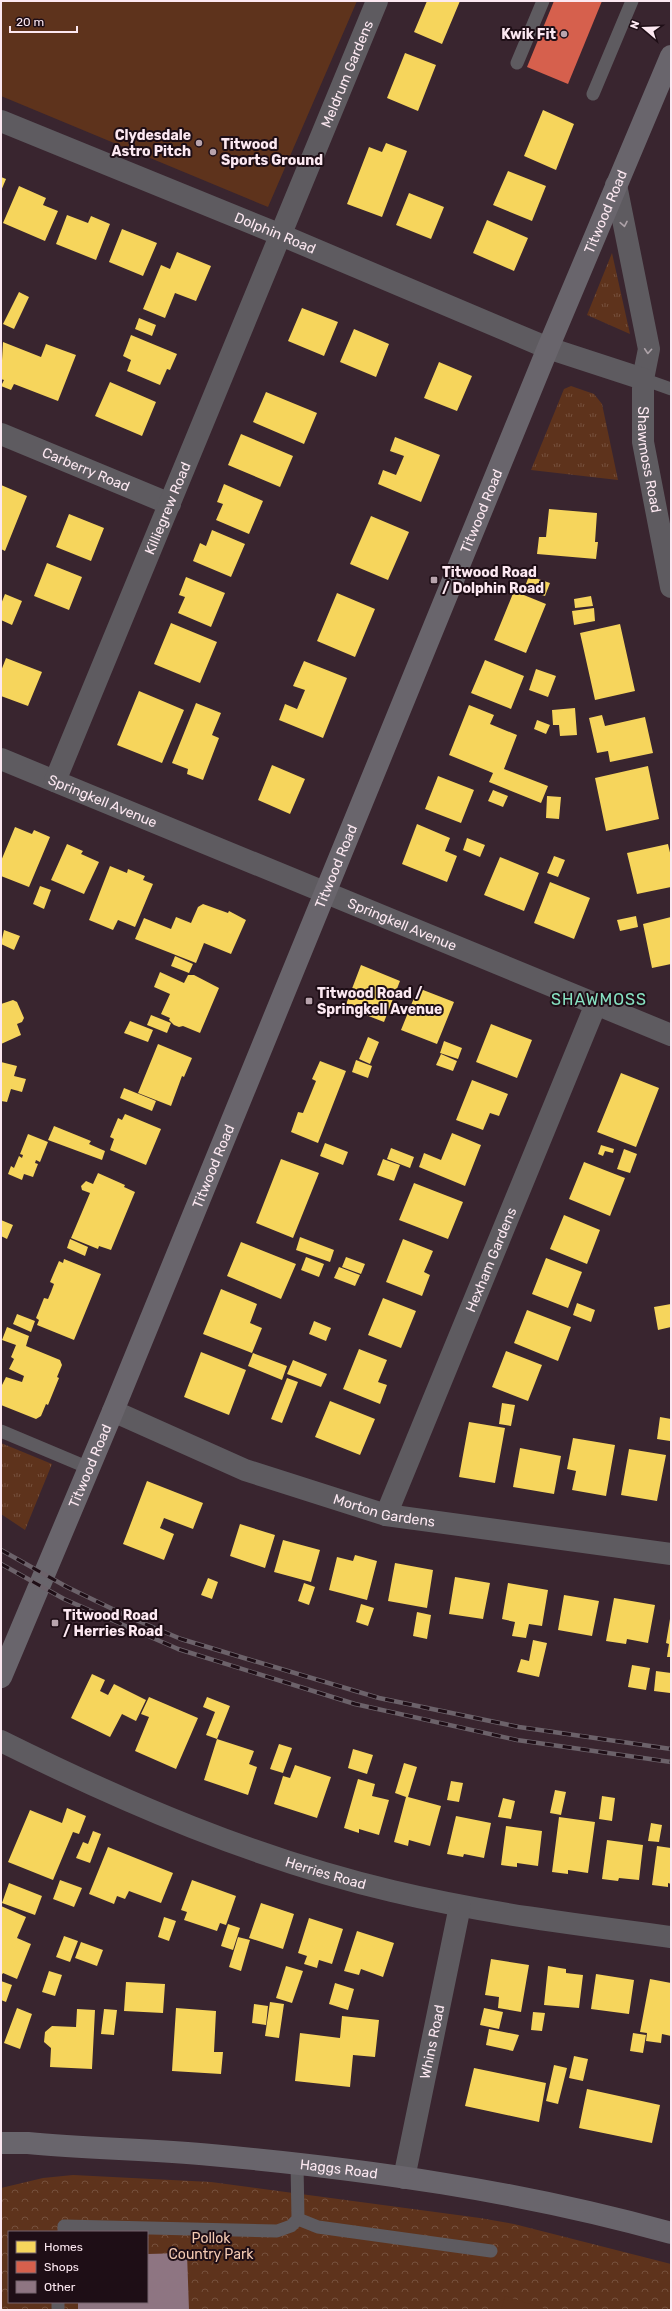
<svg xmlns="http://www.w3.org/2000/svg" width="672" height="2311" viewBox="0 0 672 2311" font-family="Rubik,sans-serif">
<defs>
<pattern id="grass-tufts" width="24" height="20" patternUnits="userSpaceOnUse"><rect width="24" height="20" fill="#5e331c"/><path d="M3 7l-1-3M5 7V3M7 7l1-3M15 17l-1-3M17 17v-4M19 17l1-3" fill="none" stroke="#76513d"/></pattern>
<pattern id="park-crowns" width="20" height="18" patternUnits="userSpaceOnUse"><rect width="20" height="18" fill="#5e331c"/><path d="M2 6a3 3 0 1 1 6 0M12 15a3 3 0 1 1 6 0" fill="none" stroke="#76513d"/></pattern>
</defs>
<rect width="100%" height="100%" fill="#39252f"/>
<path fill="url(#grass-tufts)" d="M612,253L630,334L587,315Z
M571,386L594,394L602,404L618,480L531,470L564,389Z
M1,1443L52,1464L25,1530L1,1514Z"/>
<path fill="url(#park-crowns)" fill-rule="evenodd" d="M73,2175L211,2182L480,2218L514,2224L671,2264V2310H1V2188L43,2178ZM9,2232H147V2302H9Z"/>
<path fill="#5e331c" d="M1,1H357L268,207L1,96Z
M505,2296L550,2310H501Z"/>
<path fill="#f6d55c" d="M427,1H460L442,44L414,32Z
M405,53L436,65L418,111L387,98Z
M543,110L574,124L556,170L524,156Z
M386,143L407,151L382,217L347,204L369,147L382,152Z
M508,171L546,186L532,221L493,205Z
M1,177L6,179L1,191Z
M19,186L46,198L43,205L58,211L45,241L3,223Z
M409,193L444,207L431,239L396,225Z
M67,215L88,223L91,216L110,224L96,260L56,244Z
M487,220L528,238L514,271L473,253Z
M122,229L157,243L143,276L109,262Z
M177,252L211,266L196,301L175,293L165,318L143,309L161,265L170,269Z
M19,292L29,297L14,329L3,324Z
M302,308L338,322L324,356L288,341Z
M139,318L156,325L152,336L135,329Z
M354,329L389,344L376,377L340,362Z
M131,335L177,354L170,370L167,369L160,385L127,371L131,360L123,356Z
M3,342L41,357L46,344L76,355L58,401L14,384L11,390L1,386L4,380L1,379Z
M439,362L472,376L457,411L424,398Z
M110,382L156,402L142,436L95,416Z
M266,392L317,413L304,444L253,422Z
M241,434L293,456L280,487L228,465Z
M395,437L440,455L421,502L378,484L383,470L396,475L404,456L390,451Z
M224,484L263,501L249,534L216,520L223,504L217,502Z
M1,485L27,496L5,551L1,549Z
M549,509L597,513L595,542H598L596,559L537,554L539,537H546Z
M69,514L104,528L91,561L56,547Z
M371,516L409,532L388,580L350,564Z
M212,530L245,544L231,577L193,561L200,543L206,546Z
M47,563L82,577L69,610L34,596Z
M529,576L550,583L545,596L524,589Z
M186,577L225,593L211,627L178,613L185,597L179,595Z
M514,591L546,604L526,653L494,640Z
M337,593L375,609L355,657L317,641Z
M5,594L22,601L12,625L1,620V604Z
M591,596L593,606L575,608L574,599Z
M594,608L595,621L574,625L572,611Z
M171,623L217,642L200,683L154,664Z
M620,624L635,691L595,700L580,633Z
M6,658L42,672L28,706L1,696V671Z
M485,660L524,676L511,709L471,693Z
M304,661L347,678L323,738L279,720L285,704L297,709L305,690L293,686Z
M536,669L556,676L548,697L529,690Z
M139,691L184,710L162,763L117,745Z
M196,703L221,713L212,735L219,738L203,780L187,774L188,769L172,763Z
M469,705L494,715L490,724L517,735L504,769L548,786L541,803L489,782L493,773L449,755Z
M575,708L577,735L560,736L559,725H553L552,710Z
M602,715L605,726L645,717L653,753L610,762L608,751L597,753L589,718Z
M537,720L550,725L546,734L534,729Z
M272,765L305,779L290,814L258,800Z
M648,766L659,819L606,831L595,778Z
M438,776L474,790L461,823L425,809Z
M493,790L508,796L503,807L488,801Z
M547,796L561,797L559,819L546,818Z
M417,824L450,838L445,851L457,856L447,882L402,864Z
M15,827L32,834L34,830L50,837L29,887L1,876V861Z
M467,838L485,845L480,857L463,850Z
M67,844L83,851L81,854L99,862L84,894L51,880Z
M668,844L671,857V887L637,894L627,853Z
M554,856L565,860L558,877L547,873Z
M500,857L539,873L524,911L484,895Z
M110,866L127,873L128,869L145,876L143,880L153,884L135,927L118,920L113,930L89,920Z
M550,882L590,898L574,939L534,923Z
M40,886L51,890L44,909L33,904Z
M203,904L228,913L229,911L246,920L231,954L204,943L196,963L135,939L144,918L171,929L176,917L191,923L198,907Z
M636,916L638,927L620,931L617,920Z
M671,917V964L652,968L643,924Z
M4,930L20,936L14,950L1,944Z
M175,956L193,964L189,973L171,966Z
M361,965L400,981L384,1022L345,1007Z
M160,972L184,983L188,975H194L219,988L200,1033L183,1026L179,1027L174,1025L169,1020L170,1018L161,1014L170,994L154,987Z
M418,988L454,1002L437,1044L401,1030Z
M13,1000L17,1002L24,1018L22,1022L17,1024L21,1035L1,1044V1004Z
M151,1015L171,1023L167,1033L147,1025Z
M130,1021L153,1030L148,1042L124,1033Z
M491,1024L532,1040L517,1078L476,1062Z
M368,1037L379,1042L370,1064L359,1059Z
M444,1041L462,1048L458,1059L440,1053Z
M158,1044L192,1058L184,1077L182,1076L171,1106L138,1093Z
M441,1054L457,1061L453,1071L436,1065Z
M356,1060L372,1066L368,1078L352,1072Z
M320,1061L346,1071L318,1143L291,1132L298,1112L303,1113L316,1081L312,1079Z
M1,1062L17,1066L14,1076L26,1079L22,1092L11,1089L7,1102L1,1101Z
M621,1073L659,1088L636,1147L597,1132Z
M472,1080L508,1094L499,1116L490,1113L483,1130L456,1120Z
M124,1088L156,1101L152,1111L120,1098Z
M125,1114L161,1129L146,1165L110,1150L114,1139L110,1137L118,1118L122,1120Z
M54,1126L91,1141L89,1144L105,1151L102,1160L48,1140Z
M452,1133L481,1145L465,1186L419,1167L424,1153L441,1160Z
M28,1134L48,1142L40,1162L36,1160L35,1163L38,1164L33,1177L24,1174L22,1180L8,1174L11,1166L14,1168L19,1156L22,1158L23,1155L20,1154Z
M325,1143L348,1152L343,1165L320,1156Z
M601,1145L614,1149L613,1153L605,1151L603,1156L598,1154Z
M391,1148L414,1157L410,1168L387,1159Z
M624,1149L637,1154L630,1173L617,1169Z
M281,1159L319,1173L293,1238L256,1223Z
M383,1159L400,1165L394,1181L377,1175Z
M584,1162L625,1178L610,1216L569,1199Z
M98,1173L125,1185L124,1187L135,1192L111,1250L99,1246L98,1249L71,1238L90,1193L82,1190L81,1186L86,1181L93,1184Z
M414,1183L463,1202L448,1239L399,1220Z
M564,1215L600,1230L587,1264L550,1249Z
M1,1220L13,1225L7,1239L1,1236Z
M300,1237L334,1250L330,1262L296,1250Z
M70,1239L88,1247L85,1256L67,1248Z
M403,1239L433,1251L424,1272L430,1275L422,1296L386,1282Z
M241,1242L296,1264L281,1299L227,1276Z
M306,1257L324,1264L319,1277L301,1270Z
M346,1257L365,1264L361,1274L342,1267Z
M546,1258L582,1272L568,1308L532,1294Z
M64,1259L101,1274L74,1340L37,1325L39,1320L36,1318L44,1298L48,1299L51,1292L54,1284L50,1282L59,1261L63,1263Z
M339,1267L360,1275L355,1286L334,1278Z
M221,1289L257,1304L250,1323L262,1328L252,1353L203,1334Z
M383,1298L416,1311L401,1348L368,1335Z
M577,1303L595,1310L591,1322L573,1315Z
M671,1304V1327L658,1330L654,1307Z
M527,1310L571,1327L558,1361L514,1343Z
M17,1314L35,1321L31,1332L13,1324Z
M314,1321L331,1328L326,1341L309,1334Z
M7,1327L29,1336L26,1346L60,1360L62,1365L57,1377L59,1378L48,1405L46,1404L41,1416L36,1419L1,1405V1387L6,1377L22,1382L24,1376L9,1369L14,1359L11,1357L16,1345L2,1340Z
M359,1349L387,1360L378,1382L387,1385L380,1404L343,1389Z
M506,1351L542,1365L528,1401L492,1387Z
M201,1352L246,1370L229,1415L184,1397Z
M253,1353L287,1366L282,1380L248,1366Z
M293,1360L327,1374L321,1387L287,1374Z
M287,1378L298,1382L282,1423L271,1419Z
M330,1401L375,1419L360,1455L315,1437Z
M502,1403L515,1405L511,1426L499,1424Z
M660,1417L671,1419L670,1441L657,1439Z
M469,1422L505,1428L495,1483L459,1477Z
M573,1438L615,1445L606,1496L572,1490L576,1471L567,1469Z
M520,1448L561,1456L554,1494L513,1487Z
M629,1449L666,1455L657,1501L621,1495Z
M147,1481L203,1503L193,1529L164,1518L160,1528L174,1534L164,1560L123,1544Z
M240,1524L275,1535L265,1568L230,1556Z
M283,1540L320,1550L311,1582L274,1572Z
M355,1555L377,1561L367,1600L329,1590L337,1557L353,1561Z
M395,1563L433,1570L427,1608L388,1601Z
M455,1577L490,1583L483,1619L449,1614Z
M208,1578L218,1582L212,1599L201,1595Z
M304,1583L315,1587L309,1605L298,1601Z
M508,1583L548,1590L542,1626L529,1624L526,1638L512,1636L515,1622L502,1619Z
M564,1595L599,1601L592,1636L558,1630Z
M614,1598L655,1605L648,1643L627,1639L626,1644L606,1641Z
M361,1604L374,1608L368,1626L356,1622Z
M417,1612L431,1615L427,1639L413,1636Z
M670,1619H671V1657H667L669,1644L666,1643Z
M533,1640L547,1643L539,1677L517,1672L521,1659L529,1661Z
M632,1665L650,1668L646,1690L628,1687Z
M656,1671L671,1673L670,1693L654,1691Z
M92,1674L105,1680L100,1691L108,1695L114,1684L146,1700L136,1721L122,1714L110,1737L71,1718Z
M149,1697L198,1718L176,1769L135,1751L149,1717L141,1714Z
M207,1697L230,1706L217,1739L206,1735L215,1712L203,1707Z
M217,1739L254,1751L249,1764L257,1767L248,1795L204,1780Z
M279,1744L292,1748L283,1773L270,1769Z
M353,1749L373,1755L367,1774L348,1768Z
M404,1763L417,1767L408,1797L441,1806L430,1846L409,1840L408,1846L394,1842L406,1797L395,1793Z
M295,1765L331,1777L317,1818L274,1804L283,1776L290,1778Z
M358,1779L375,1784L372,1796L389,1800L379,1835L359,1829V1833L344,1828Z
M451,1781L463,1783L459,1802L447,1800Z
M555,1790L566,1792L561,1815L550,1813Z
M602,1796L615,1798L612,1821L599,1819Z
M503,1798L515,1801L511,1819L498,1817Z
M67,1808L86,1816L79,1834L73,1832L53,1880L8,1862L30,1810L62,1823Z
M456,1816L491,1823L484,1858L464,1854L463,1857L447,1854Z
M559,1817L595,1822L588,1873L568,1870V1874L552,1872Z
M651,1823L662,1825L659,1842L648,1841Z
M506,1826L542,1831L538,1866L517,1863V1867L501,1865Z
M93,1831L101,1834L90,1863L76,1858L83,1842L88,1844Z
M607,1840L643,1845L639,1880L619,1878L618,1881L602,1879Z
M657,1846L671,1848V1884L668,1883V1887L652,1885Z
M108,1847L173,1873L161,1903L129,1891L125,1899L117,1896L114,1904L89,1894Z
M60,1880L82,1888L74,1907L53,1899Z
M192,1880L236,1896L226,1925L220,1923L217,1931L184,1920L187,1912L181,1910Z
M9,1883L42,1896L35,1915L2,1903Z
M261,1903L294,1914L283,1949L249,1938Z
M1,1906L26,1917L17,1938L31,1944L17,1979L3,1973L1,1976Z
M164,1917L176,1921L169,1941L158,1937Z
M309,1918L343,1929L332,1964L319,1960L317,1968L304,1964L307,1956L298,1953Z
M228,1924L240,1928L233,1950L221,1946Z
M357,1931L394,1943L383,1977L361,1969L359,1975L344,1971Z
M64,1936L78,1941L70,1962L56,1957Z
M238,1937L250,1940L241,1971L229,1967Z
M81,1942L103,1950L97,1966L75,1958Z
M491,1959L529,1965L521,2012L498,2008L499,1997L485,1995Z
M286,1966L303,1971L292,2003L276,1998Z
M548,1966L566,1969V1973L583,1975L579,2008L544,2005Z
M49,1971L62,1975L55,1996L42,1992Z
M596,1974L634,1980L629,2014L591,2009Z
M650,1979L671,1983V2036L662,2034L661,2043L646,2041L647,2033L640,2032Z
M1,1981L12,1985L6,2002L1,2000Z
M126,1982L165,1984L163,2013L124,2011Z
M335,1983L354,1989L348,2010L329,2004Z
M270,2002L284,2004L279,2038L265,2036Z
M254,2004L268,2006L266,2025L252,2023Z
M17,2008L32,2014L20,2049L4,2043Z
M176,2008L216,2011L214,2052H223L221,2074L172,2071Z
M484,2008L503,2012L499,2029L480,2025Z
M77,2009L95,2010L92,2069L50,2067L51,2048L44,2042L45,2032L52,2026L76,2027Z
M104,2009L117,2010L114,2035L101,2034Z
M533,2012L545,2013L542,2031L531,2030Z
M342,2016L379,2020L375,2057L353,2055L350,2087L295,2081L300,2033L340,2038Z
M489,2029L519,2035L513,2051L486,2045Z
M633,2033L646,2035L643,2053L630,2051Z
M574,2056L588,2059L583,2081L569,2078Z
M554,2065L567,2068L558,2104L546,2101Z
M474,2068L546,2083L539,2122L465,2106Z
M587,2089L660,2105L652,2143L579,2128Z"/>
<path fill="#d6604d" d="M554,1H602L568,84L527,67Z"/>
<path fill="#8e7582" d="M187,2253L189,2310H78V2302H147V2254Z"/>
<g fill="none" stroke-linecap="round" stroke-linejoin="round">
<path stroke="#5e5b60" stroke-width="13" d="M517,63L543,1
M593,94L632,1
M643,379L671,389
M1,1431L89,1468
M297,2164L298,2219
M64,2232V2226L277,2231L291,2226L298,2219L318,2227L491,2251
M58,2308V2302"/>
<g stroke="#5e5b60" stroke-width="22">
<path id="s1" d="M1,121L281,235L548,348"/>
<path id="s2" d="M1,434L170,504"/>
<path id="s3" d="M1,759L671,1035"/>
<path id="s4" d="M55,781L377,1"/>
<path id="s5" d="M113,1411L245,1470L386,1515L671,1554"/>
<path id="s6" d="M386,1515L596,1004"/>
<path id="s7" d="M1,1741C126,1803 256,1859 392,1891C484,1913 578,1925 671,1937"/>
<path id="s8" d="M404,2178L460,1906"/>
</g>
<g stroke="#5e5b60" stroke-width="22">
<path d="M616,185L649,349L643,379"/>
<path id="s9" d="M548,348L643,379V442L671,587"/>
</g>
<g stroke="#69656c" stroke-width="22">
<path id="s10" d="M1,1677L113,1411L548,348L671,56"/>
<path id="s11" d="M1,2143H28C89,2149 150,2149 211,2155C366,2169 521,2191 671,2233"/>
</g>
<defs>
<path id="rail" d="M1,1550L67,1587L129,1617L181,1639L244,1658L379,1698L519,1727L671,1749
M1,1564L64,1599L178,1649L355,1704L517,1740L671,1762"/>
</defs>
<use href="#rail" stroke="#6c626a" stroke-width="4.5"/>
<use href="#rail" stroke="#1e0e16" stroke-width="3" stroke-dasharray="9" stroke-linecap="butt"/>
</g>
<defs><path id="oneway-chevron" d="M-2-3.5L2.5 0L-2 3.5" fill="none" stroke-width="1.6" stroke-linecap="round" stroke-linejoin="round"/></defs>
<g stroke="#ada2a8">
<use href="#oneway-chevron" transform="translate(624 224) rotate(79)"/>
<use href="#oneway-chevron" transform="translate(648 351) rotate(94)"/>
</g>
<g fill="#b8a4ad" stroke="#1e0e16" stroke-width="1.5">
<circle cx="564" cy="34" r="4"/>
<circle cx="199" cy="143" r="4"/>
<circle cx="213" cy="152" r="4"/>
<rect x="430" y="576" width="8" height="8" rx="2"/>
<rect x="305" y="997" width="8" height="8" rx="2"/>
<rect x="51" y="1619" width="8" height="8" rx="2"/>
</g>
<g text-anchor="middle" dominant-baseline="central" stroke-width="4" stroke-linejoin="round" paint-order="stroke">
<g font-size="14" font-weight="bold" fill="#fce8f1" stroke="#1e0e16" text-anchor="start">
<text x="556" y="34" text-anchor="end">Kwik Fit</text>
<text x="191" y="135" text-anchor="end">Clydesdale<tspan x="191" dy="16">Astro Pitch</tspan></text>
<text x="221" y="144">Titwood<tspan x="221" dy="16">Sports Ground</tspan></text>
<text x="442" y="572">Titwood Road<tspan x="442" dy="16">/ Dolphin Road</tspan></text>
<text x="317" y="993">Titwood Road /<tspan x="317" dy="16">Springkell Avenue</tspan></text>
<text x="63" y="1615">Titwood Road<tspan x="63" dy="16">/ Herries Road</tspan></text>
</g>
<g font-size="14" fill="#fce8f1" stroke="#1e0e16">
<text stroke="none"><textPath href="#s4" startOffset="765">Meldrum Gardens</textPath></text>
<text stroke="none"><textPath href="#s10" startOffset="1585">Titwood Road</textPath></text>
<text stroke="none"><textPath href="#s1" startOffset="296">Dolphin Road</textPath></text>
<text stroke="none"><textPath href="#s9" startOffset="181">Shawmoss Road</textPath></text>
<text stroke="none"><textPath href="#s2" startOffset="92">Carberry Road</textPath></text>
<text stroke="none"><textPath href="#s4" startOffset="295">Killiegrew Road</textPath></text>
<text stroke="none"><textPath href="#s10" startOffset="1261">Titwood Road</textPath></text>
<text stroke="none"><textPath href="#s3" startOffset="110">Springkell Avenue</textPath></text>
<text stroke="none"><textPath href="#s10" startOffset="877">Titwood Road</textPath></text>
<text stroke="none"><textPath href="#s3" startOffset="434">Springkell Avenue</textPath></text>
<text stroke="none"><textPath href="#s10" startOffset="553">Titwood Road</textPath></text>
<text stroke="none"><textPath href="#s6" startOffset="276">Hexham Gardens</textPath></text>
<text stroke="none"><textPath href="#s10" startOffset="229">Titwood Road</textPath></text>
<text stroke="none"><textPath href="#s5" startOffset="290">Morton Gardens</textPath></text>
<text stroke="none"><textPath href="#s7" startOffset="351">Herries Road</textPath></text>
<text stroke="none"><textPath href="#s8" startOffset="139">Whins Road</textPath></text>
<text stroke="none"><textPath href="#s11" startOffset="339">Haggs Road</textPath></text>
</g>
<g font-size="14" fill="#f4cab3" stroke="#1e0e16">
<text x="211" y="2238">Pollok<tspan x="211" dy="16">Country Park</tspan></text>
</g>
<g font-size="16" letter-spacing="1" fill="#87e2c2" stroke="#1e0e16">
<text x="599" y="999">SHAWMOSS</text>
</g>
</g>
<rect width="672" height="2311" fill="none" stroke="#fce8f1" stroke-width="4"/>
<rect x="8" y="2231" width="140" height="72" fill="#1e0e16" stroke="#77656e"/>
<rect x="16" y="2241" width="20" height="12" fill="#f6d55c" stroke="#77656e"/>
<text x="44" y="2251" font-size="12" fill="#fce8f1">Homes</text>
<rect x="16" y="2261" width="20" height="12" fill="#d6604d" stroke="#77656e"/>
<text x="44" y="2271" font-size="12" fill="#fce8f1">Shops</text>
<rect x="16" y="2281" width="20" height="12" fill="#8e7582" stroke="#77656e"/>
<text x="44" y="2291" font-size="12" fill="#fce8f1">Other</text>
<g transform="translate(644 28) rotate(289)" stroke="#1e0e16" stroke-width="3" paint-order="stroke">
<path d="M0-3L7 15L0 10L-7 15Z" fill="#fce8f1"/>
<text y="-6" font-size="11" font-weight="bold" text-anchor="middle" fill="#fce8f1">N</text>
</g>
<path d="M10 26v6h67v-6" fill="none" stroke="#fce8f1" stroke-width="2"/>
<text x="16" y="26" font-size="12" fill="#fce8f1" stroke="#1e0e16" stroke-width="3" paint-order="stroke">20 m</text>
</svg>
